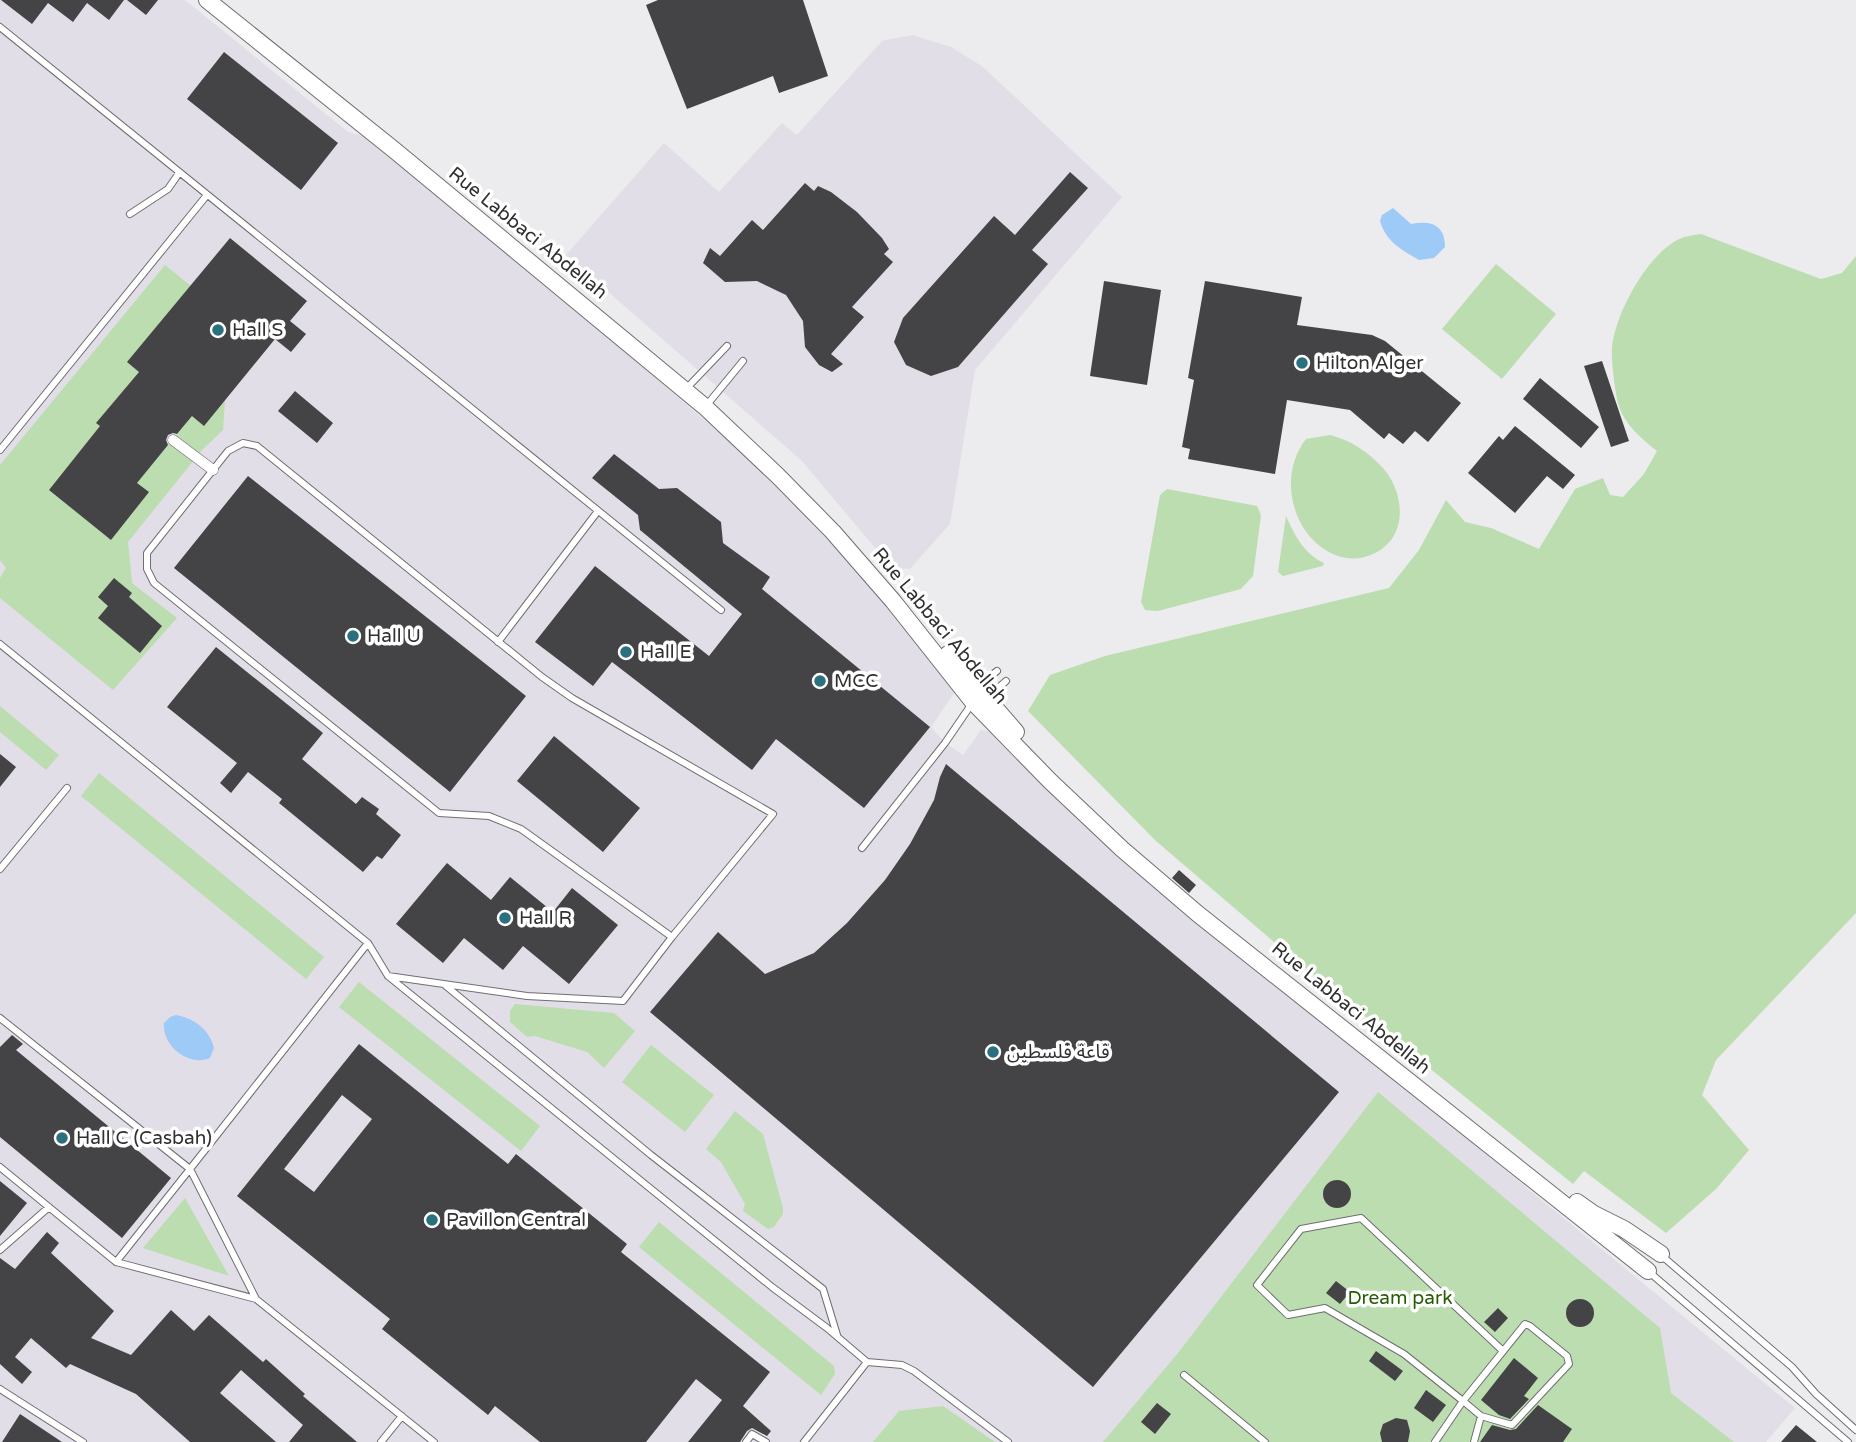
<svg xmlns="http://www.w3.org/2000/svg" width="1856" height="1442" viewBox="0 0 1856 1442" font-family="'Varela Round','Noto Sans Arabic',sans-serif">
<rect width="100%" height="100%" fill="#ecebee"/>
<path fill="#e1dee8" d="M0,0H185L348,132L363,136L630,356L744,454L843,556L958,687L931,727L945,743L963,755L981,730L993,732L1375,1063L1795,1408L1766,1442H0Z
M912,35L951,47L983,67L1122,197L975,370L950,524L910,569L892,568L802,461L566,255L664,143L719,192L782,123L797,135L882,41Z"/>
<path fill="#bbddaf" d="M1701,234L1821,279L1842,273L1856,256V913L1716,1060L1702,1095L1749,1150L1716,1189L1666,1233L1584,1171L1573,1184L1294,959L1156,841L1028,711L1050,675L1105,656L1389,588L1419,550L1446,500L1465,522L1491,528L1539,549L1575,489L1603,478L1610,495L1623,497L1644,474L1657,451C1642,439 1625,425 1619,406C1615,393 1611,360 1612,347C1616,312 1647,255 1679,239C1686,236 1694,235 1701,234Z
M1496,264L1556,314L1502,379L1442,329Z
M165,265L191,286L128,362L139,372L97,423L150,467L192,416L225,400L223,430L202,450L128,542L132,583L177,618L113,690L0,598V578L6,568L0,560V465Z
M1330,435C1352,441 1367,451 1383,468C1405,493 1409,538 1373,554C1341,569 1308,544 1297,515C1287,490 1289,461 1306,439Z
M1167,489L1257,506L1261,515L1253,576L1241,589L1158,611L1145,610L1141,602L1160,495Z
M1286,516C1294,534 1304,554 1324,563L1323,566L1283,576L1278,572Z
M0,706L59,755L46,770L0,732Z
M99,773L324,957L306,979L81,796Z
M359,982L540,1126L521,1151L339,1007Z
M515,1004L614,1013L635,1031L604,1068L587,1052L535,1036L527,1037L510,1022V1011Z
M651,1045L714,1095L685,1132L622,1082Z
M1378,1092L1660,1328L1671,1393L1734,1442H1103L1178,1353Z
M735,1111L763,1134L783,1208V1214L774,1227L768,1229L743,1211L745,1204L721,1162L706,1149Z
M185,1198L229,1276L143,1248Z
M659,1222L834,1366L835,1374L821,1395L639,1247Z
M943,1406L995,1442H873L899,1411Z"/>
<path fill="#9ecaf7" d="M1393,208L1411,224C1431,220 1445,225 1445,247L1434,258L1419,260C1402,250 1386,242 1380,221L1382,215Z
M176,1015C194,1018 210,1030 214,1048L210,1058C189,1067 162,1046 164,1023L170,1017Z"/>
<path fill="#444446" fill-rule="evenodd" d="M1,0H124L109,20L87,3L73,22L48,3L32,24Z
M127,0H158L146,15Z
M658,0H803L828,76L779,93L773,76L687,109L646,5Z
M224,52L338,143L301,190L187,99Z
M1070,172L1088,188L1032,250L1048,264L958,367L931,376L906,365L894,342L903,318L994,216L1015,235Z
M805,183L814,191L818,186L831,192L857,212L882,238L889,249L884,254L893,262L852,307L864,317L831,354L843,364L832,372L819,365L805,347L803,321L786,295L757,281L725,282L703,263L710,248L720,256L752,220L763,230Z
M230,238L307,301L290,321L306,334L291,352L275,339L204,426L192,416L177,434L173,433L168,435L166,440L168,445L137,483L149,492L111,540L49,490L100,426L96,423L139,372L127,362Z
M1104,281L1161,290L1147,385L1090,376Z
M1205,281L1302,297L1297,325L1372,335L1385,341L1461,403L1428,442L1415,431L1403,444L1389,433L1384,439L1350,410L1287,400L1275,474L1188,459L1190,449L1182,447L1194,380L1188,378Z
M1602,361L1629,441L1611,447L1584,366Z
M1540,378L1599,427L1581,448L1523,399Z
M295,391L333,423L317,443L278,411Z
M1515,426L1575,475L1563,489L1547,476L1515,513L1468,473L1499,436L1503,440Z
M614,454L659,489L677,488L721,522L723,543L770,577L762,589L930,727L864,808L776,739L752,770L612,662L593,686L535,642L595,566L709,656L742,614L640,530L638,515L592,478Z
M248,476L526,696L450,792L174,568Z
M114,578L132,593L129,597L162,626L140,653L98,618L108,606L98,597Z
M216,647L323,733L302,759L356,804L362,797L379,809L376,814L401,835L382,859L377,856L363,872L279,803L282,799L248,772L231,793L220,783L237,763L167,707Z
M554,736L640,808L603,852L517,781Z
M0,754L16,767L0,787Z
M946,764L1339,1092L1093,1387L650,1012L718,932L765,974L814,953L847,923L885,880L910,844L934,800L940,777Z
M447,863L491,900L510,877L553,912L572,888L618,925L569,984L523,946L503,970L464,938L443,963L396,924Z
M1179,870L1196,885L1189,893L1172,878Z
M12,1035L23,1044L16,1050L171,1178L122,1238L0,1137V1047Z
M359,1044L508,1164L516,1154L627,1244L621,1252L770,1372L743,1406L771,1431L767,1436L752,1428L747,1431L740,1442H688L722,1400L696,1379L646,1442H540L495,1406L488,1415L382,1329L390,1319L237,1196ZM342,1095L372,1119L314,1192L284,1169Z
M1323 1194a14 14 0 1 1 28 0a14 14 0 1 1-28 0Z
M0,1181L27,1203L0,1236Z
M47,1232L59,1243L51,1253L114,1311L91,1338L131,1355L171,1310L194,1331L209,1315L263,1362L266,1359L305,1394L303,1396L357,1442H289L303,1425L241,1370L220,1393L276,1442H190L136,1394L70,1364L66,1368L31,1338L15,1357L32,1372L22,1384L0,1364V1258L15,1269Z
M1336,1281L1350,1292L1340,1304L1326,1293Z
M1566 1313a14 14 0 1 1 28 0a14 14 0 1 1-28 0Z
M1498,1308L1508,1318L1495,1332L1484,1322Z
M1376,1351L1403,1371L1395,1381L1369,1361Z
M1514,1358L1538,1378L1524,1396L1529,1399L1510,1419L1499,1415L1481,1400Z
M1426,1390L1446,1405L1433,1422L1414,1408Z
M1157,1403L1171,1414L1155,1434L1141,1422Z
M1538,1405L1572,1429L1563,1442H1480L1492,1425L1510,1430L1516,1429Z
M20,1414L62,1442H2Z
M1396,1418L1407,1420L1410,1431L1408,1442H1382L1380,1433L1383,1424Z
M1796,1425L1817,1442H1781Z"/>
<g fill="none" stroke-linecap="round" stroke-linejoin="round">
<defs>
<path id="service" d="M0,27L721,610
M130,214L168,189L179,173
M685,390L727,346
M706,406L743,361
M0,450L207,195
M498,642L598,511
M0,644L368,943L388,976L772,1287L827,1328L867,1362L804,1442
M978,686L997,671
M987,698L1006,681
M862,848L945,743L973,702
M0,869L67,788
M368,943L190,1169L256,1299L434,1442
M388,976L527,996L623,1001L672,937L773,814L572,698L542,677L257,446L243,443L228,451L147,553V569L154,583L439,813L489,816L521,829L672,937
M446,986L651,1155L823,1289L837,1335
M0,1018L190,1169L116,1262
M0,1167L116,1262L256,1299
M0,1250L49,1207
M1662,1256L1792,1367L1816,1394L1856,1430
M1649,1272L1848,1442
M867,1362L902,1365L914,1371L1008,1442
M1184,1375L1265,1442
M0,1389L83,1442
M381,1442L402,1416
M746,1442L752,1434L766,1442
M1435,1442L1463,1401L1481,1416
M1474,1442L1481,1416L1512,1425L1569,1364L1567,1356L1530,1326L1525,1324L1463,1401L1404,1354L1325,1308L1288,1315L1257,1285L1301,1229L1361,1218L1503,1351"/>
<path id="pedestrian" d="M173,440L213,470"/>
<path id="tertiary" d="M207,0L393,149L705,407L778,476L833,532L893,601L973,702L1050,781L1122,849L1198,914L1648,1271
M948,654L1016,732
M1577,1202L1594,1214L1624,1229L1661,1254"/>
</defs>
<use href="#service" stroke="#6f6e71" stroke-width="8"/>
<use href="#pedestrian" stroke="#6f6e71" stroke-width="11"/>
<use href="#tertiary" stroke="#6f6e71" stroke-width="18"/>
<use href="#service" stroke="#fff" stroke-width="6"/>
<use href="#pedestrian" stroke="#fff" stroke-width="10"/>
<use href="#tertiary" stroke="#fff" stroke-width="16"/>
</g>
<g fill="#2a707e" stroke="#fff" stroke-width="2.5">
<circle cx="218" cy="330" r="7"/>
<circle cx="1302" cy="363" r="7"/>
<circle cx="353" cy="636" r="7"/>
<circle cx="626" cy="652" r="7"/>
<circle cx="820" cy="681" r="7"/>
<circle cx="505" cy="918" r="7"/>
<circle cx="993" cy="1052" r="7"/>
<circle cx="62" cy="1138" r="7"/>
<circle cx="432" cy="1220" r="7"/>
</g>
<g text-anchor="middle" dominant-baseline="central" stroke-width="7" stroke-linejoin="round" paint-order="stroke">
<g font-size="19" fill="#303031" stroke="#fff">
<text transform="translate(528 233) rotate(39)">Rue Labbaci Abdellah</text>
<text transform="translate(940 626) rotate(50)">Rue Labbaci Abdellah</text>
<text transform="translate(1351 1008) rotate(39)">Rue Labbaci Abdellah</text>
</g>
<g font-size="19" fill="#303031" stroke="#fff" text-anchor="start">
<text x="232" y="330">Hall S</text>
<text x="1316" y="363">Hilton Alger</text>
<text x="367" y="636">Hall U</text>
<text x="640" y="652">Hall E</text>
<text x="834" y="681">MCC</text>
<text x="519" y="918">Hall R</text>
<text x="1007" y="1052">قاعة فلسطين</text>
<text x="76" y="1138">Hall C (Casbah)</text>
<text x="446" y="1220">Pavillon Central</text>
</g>
<g font-size="19" fill="#245d02" stroke="#fff">
<text x="1400" y="1298">Dream park</text>
</g>
</g>
</svg>
